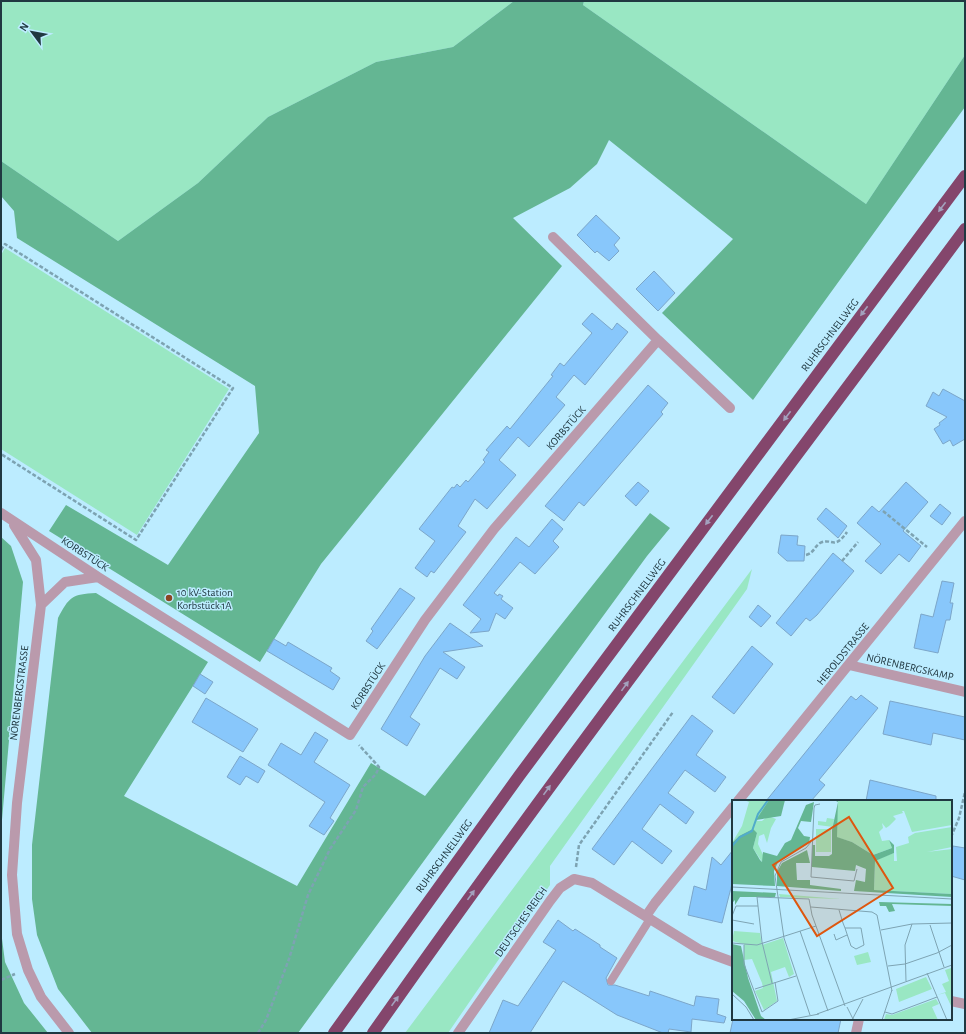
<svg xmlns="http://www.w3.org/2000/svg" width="966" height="1034" viewBox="0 0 966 1034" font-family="'Alegreya Sans',sans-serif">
<rect width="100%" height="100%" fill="#bcecff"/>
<path fill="#99e7c3" d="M1,1H514L453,47L376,62L268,117L198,183L118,241L1,161Z
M584,1H965V55L866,204L583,5Z
M5,248L229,389L137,535L1,449V255Z
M752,569L747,589L550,866V885L448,1033H405Z"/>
<path fill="#64b693" d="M514,1H584L583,5L866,204L965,55V107L753,400L662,313L733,239L609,140L597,164L570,188L513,218L562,266L321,564L260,662L49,531L66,505L168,565L259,433L255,386L17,238L14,211L1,196V161L118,241L198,183L268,117L376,62L453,47Z
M650,513L670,528L647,556L298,1033H92L58,989L37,935L32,899V845L58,618C69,597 72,594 96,593L208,662L124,796L297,886L371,763L425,796Z
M1,537L11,546L23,582L1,831Z
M1,931L5,962L24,1003L48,1033H1Z"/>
<path fill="#88c7fb" stroke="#7ca6c9" d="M596,215L620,238L614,245L619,251L609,261L597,251L595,253L577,235Z
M654,271L675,293L658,311L636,289Z
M592,313L612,330L617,323L628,332L585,385L574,375L556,397L565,405L529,447L518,437L499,460L516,475L487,509L475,499L458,526L466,532L434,573L431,571L427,577L415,568L435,541L419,529L452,487L454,488L457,484L460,487L466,480L468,482L485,462L483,460L489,452L486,450L507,426L510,429L553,376L551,375L560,363L564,366L592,333L582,324Z
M648,385L668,403L661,412L663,414L584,506L579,502L564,521L545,506Z
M943,389L965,401V439L953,446L950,440L943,444L934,429L940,425L939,423L947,417L926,406L933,392L939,396Z
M638,482L649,491L636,506L625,496Z
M906,482L928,502L903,531L921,546L909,562L899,554L881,574L865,561L881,544L857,523L872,506L879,512Z
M940,504L951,513L942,525L930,516Z
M826,508L847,526L838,538L817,519Z
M552,519L563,529L553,541L559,547L535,574L520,562L494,593L498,596L499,594L503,596L501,599L513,608L505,619L496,613L489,631L470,633L481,619L463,605L516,537L529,547Z
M781,535L798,536L797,545L805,546L804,561H787L778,553Z
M833,553L854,571L817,615L810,621L806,618L791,636L776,623Z
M942,581L954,583L950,603H953L950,620H946L938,653L914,648L921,614L933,617Z
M400,588L415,598L377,649L366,641L373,631L371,629Z
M758,605L771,616L761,627L749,617Z
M450,623L483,646L443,652L465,667L457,679L440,668L410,717L420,724L407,746L381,729L425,656Z
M274,639L286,646L288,642L332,668L330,671L340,678L333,690L267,651Z
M752,646L773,664L734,714L712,697Z
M200,674L213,682L205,694L193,686Z
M861,695L878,708L819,780L825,785L811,801H766L851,696L856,700Z
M206,698L258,729L243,752L192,722Z
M890,701L965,717V740L933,733L931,745L883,734Z
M692,715L713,731L696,755L726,777L715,792L685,770L668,793L694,812L686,824L660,804L642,829L672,851L667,857L662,864L632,841L614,865L592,849Z
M315,732L328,740L314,762L350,785L330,818L334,821L324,835L309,826L325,802L268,765L281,743L301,755Z
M240,756L265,771L258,783L246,776L240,785L227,777Z
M870,780L936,796V801H866Z
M953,846L965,848V880L951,876V855Z
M733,850V880L722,923L688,915L694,886L706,890L712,857L721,865Z
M558,920L573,931L575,929L600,945V947L617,958L606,978L608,985H615L649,996L650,991L694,1006L696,996L719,999L717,1014L726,1017L724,1023L692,1019L691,1032L669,1029L668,1033H663L617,1015L563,981L530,1033H489L503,1000L518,1006L556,950L543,942Z
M733,1019H841L838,1033H730Z"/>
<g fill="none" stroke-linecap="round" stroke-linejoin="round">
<path stroke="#7da3b2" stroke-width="2.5" stroke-dasharray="4 2" stroke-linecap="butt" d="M1,250L5,244L233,388L136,540L1,454
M883,511L927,547
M806,555C814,553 814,547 820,543C832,537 834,551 847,532
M842,561L858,542
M951,837L959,818L965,792
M576,867L579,845L673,712
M1,980L15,974
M258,1033L266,1020L289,959L308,895L330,849L356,810L363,787L376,774L379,767L359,745"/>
<path stroke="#ba9aac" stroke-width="8" d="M611,981L650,919"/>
<path stroke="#ba9aac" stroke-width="10" d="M658,340L730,408
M1,513L98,577L350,735L425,620L494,529L658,340L553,237
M14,525L36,560L41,605L17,803L12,875L17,934L28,970L41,997L69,1033
M41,605L65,582L98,577
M849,665L965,692
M738,801L965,521
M646,916L655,903L733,807
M951,1001L965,1004
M458,1033L550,901L560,888L574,879L592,883L700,950L733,962
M856,1033L859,1019"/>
<path stroke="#84466c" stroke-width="12" d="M334,1033L519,776L965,176
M373,1033C564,761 767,497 965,229"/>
</g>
<defs><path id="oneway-solid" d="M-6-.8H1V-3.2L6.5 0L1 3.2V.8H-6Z"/></defs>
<g fill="#a3a1bd">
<use href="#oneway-solid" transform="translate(942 207) rotate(127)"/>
<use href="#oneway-solid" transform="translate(864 311) rotate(127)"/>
<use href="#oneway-solid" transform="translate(787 416) rotate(127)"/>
<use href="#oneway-solid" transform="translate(709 520) rotate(127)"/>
<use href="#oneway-solid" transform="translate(625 686) rotate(-54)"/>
<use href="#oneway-solid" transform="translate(547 790) rotate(-54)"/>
<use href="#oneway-solid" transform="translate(471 895) rotate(-54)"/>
<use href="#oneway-solid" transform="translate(395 1001) rotate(-55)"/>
</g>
<circle fill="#8c4523" stroke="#bcecff" stroke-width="1.5" cx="169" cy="598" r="4"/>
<g text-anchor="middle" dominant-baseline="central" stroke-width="3" stroke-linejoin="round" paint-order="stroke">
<g font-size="11" fill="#203841" stroke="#bcecff">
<text transform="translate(830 335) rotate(-53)">RUHRSCHNELLWEG</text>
<text transform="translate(566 428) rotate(-49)">KORBSTÜCK</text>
<text transform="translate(85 554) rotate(33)">KORBSTÜCK</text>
<text transform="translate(637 595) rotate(-53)">RUHRSCHNELLWEG</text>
<text transform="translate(843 654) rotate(-51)">HEROLDSTRASSE</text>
<text transform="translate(910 667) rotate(13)">NÖRENBERGSKAMP</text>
<text transform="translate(368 686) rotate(-57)">KORBSTÜCK</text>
<text transform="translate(19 693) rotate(-83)">NÖRENBERGSTRASSE</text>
<text transform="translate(444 856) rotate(-54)">RUHRSCHNELLWEG</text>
<text transform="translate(521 922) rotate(-55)">DEUTSCHES REICH</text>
</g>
<g font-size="11" fill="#203841" stroke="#bcecff" text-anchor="start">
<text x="177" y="592">10 kV-Station<tspan x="177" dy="13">Korbstück 1A</tspan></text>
</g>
</g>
<g transform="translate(732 800)">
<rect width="220" height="220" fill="#bcecff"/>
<path d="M12,0H37L25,21H30L36,16L44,19L39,28L35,43L32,34L27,36L26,44L32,57L30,62L21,48L25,33L18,31L7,36L0,43L10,26L17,2ZM101,0H220V25L180,32L172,11H170L171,13L161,16L164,19L157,26L154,28L150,23L151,28L147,32L150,41L157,40L160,48L141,55L120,42L104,37L106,1ZM95,18L102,19L101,27L86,25V21L94,22ZM220,27V47L195,52L220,49V94L142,90L143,60L162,53V61H165L164,47L177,43L176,37L183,33ZM84,29H99V52H84ZM47,94L109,99L48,97ZM2,131L28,133L30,145L51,138L62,174L57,177L53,167L39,172L45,201L32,210L23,191L31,188L30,183L20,159L12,160V144L0,141ZM136,152L139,162L125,165L122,156ZM219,168L220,169V208L213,193L205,195L214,192L210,184L217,181L213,170ZM194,177L200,189L167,202L164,189ZM204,199L207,204L200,207L206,220H152L154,214L160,215Z" fill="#99e7c3"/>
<path d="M37,0H53L49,16L24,20ZM104,1H106L105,37L120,42L141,55L160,48L157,40L162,45V53L143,61L142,90L220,94V97L122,91L124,80L133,82L134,69L124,65L123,71L80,67V45H83V56H97L100,54V30L106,2ZM82,2L79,22L69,21L66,28L72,36L78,37L77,43L46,62L42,71L43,86L0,84V43L7,36L21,29L25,33L21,48L28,60L30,62L31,52L45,56L53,43L59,40L74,5ZM75,50L78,63H64L65,80H78V85L109,89V91L45,86V72L50,63ZM0,91L44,93L43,97H8L3,105V100L0,103ZM147,102L220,104V106L160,104L163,111L157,112L154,106H148ZM0,144L9,146L16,178L29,216L34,220H24L12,201L0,191Z" fill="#64b693"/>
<path fill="none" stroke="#51abcb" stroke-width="2" d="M0,46L8,37L20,31L26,14L36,0"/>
<path fill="none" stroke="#7ea4b3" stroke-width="1" d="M88,4L83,5L82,8L79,77L122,81L125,69M0,87L220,99M79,107L140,112L145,115L160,191M107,110L111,123L113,128L119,146L124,149L132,145L129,128H113M0,116L4,106H26M0,120L22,124M198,125L212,167M149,130L180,124M68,131L96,211M102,134L104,140L115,135M0,143L25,145L84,126M12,145V164L30,212L46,201L43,182M156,166L173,164L205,153L220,145M195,173L215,220M174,181L173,145L180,124L220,123M40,183L30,142L25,97L77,99L80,115L113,206M23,189L64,176M0,194L14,207L22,220M115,207L121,219L124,220M153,212L160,214L205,197M85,214L220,165M78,215L52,138L43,76L49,62L74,48L79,42M56,220L87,214M120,220L131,199M150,220L160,190"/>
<path fill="#de570f" fill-opacity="0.15" stroke="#de570f" stroke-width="2" d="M117,17L161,88L85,136L41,65Z"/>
<rect width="220" height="220" fill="none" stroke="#203841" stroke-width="2"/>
</g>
<rect width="966" height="1034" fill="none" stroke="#203841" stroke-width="4"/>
<g transform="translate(32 32) rotate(302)" stroke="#bcecff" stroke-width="3" paint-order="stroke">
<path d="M0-3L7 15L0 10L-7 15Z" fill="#203841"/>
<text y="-6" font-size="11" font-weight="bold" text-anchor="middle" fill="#203841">N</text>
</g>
</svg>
